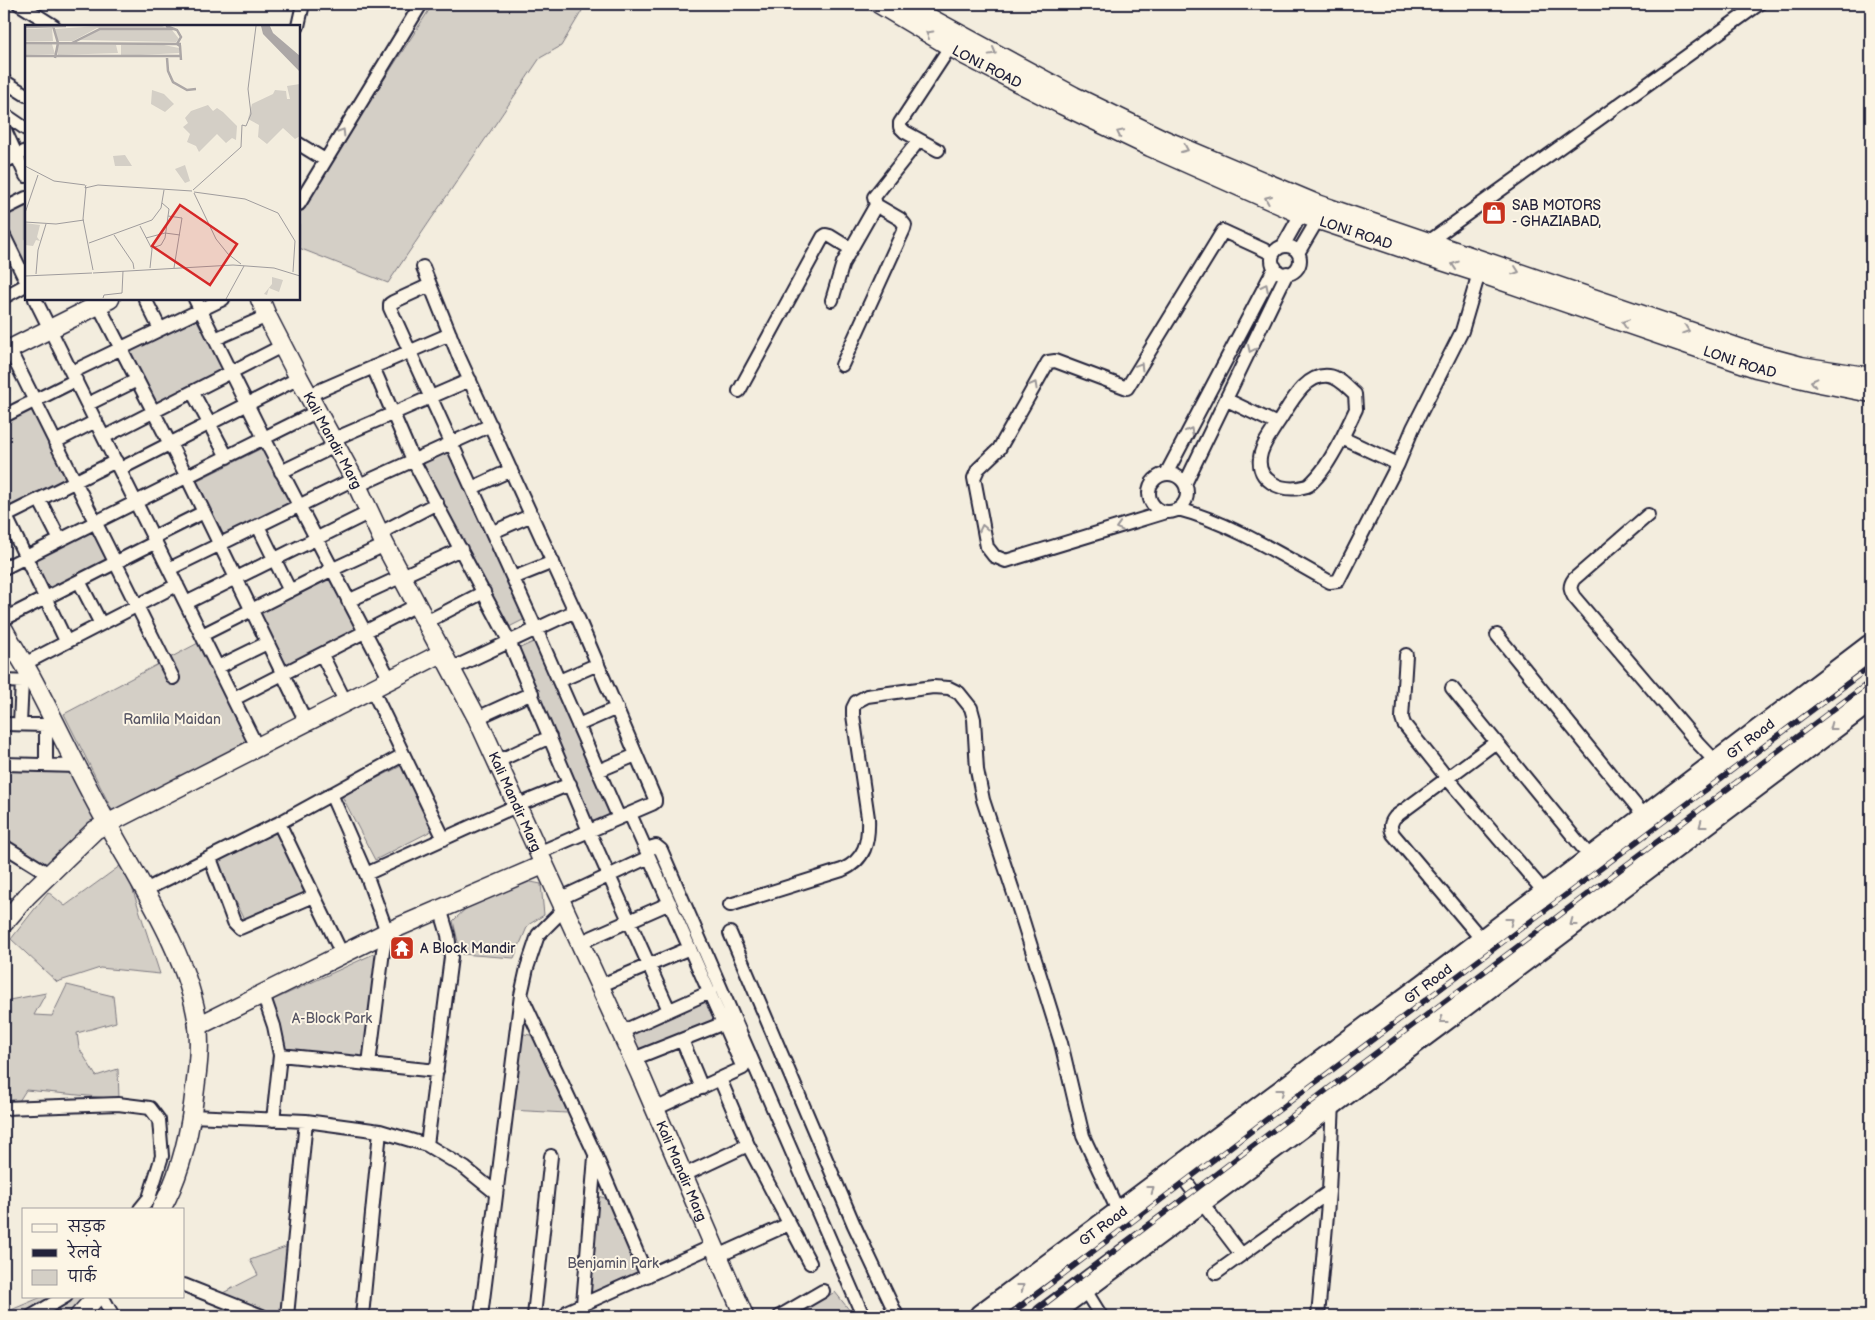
<svg xmlns="http://www.w3.org/2000/svg" width="1875" height="1320" viewBox="0 0 1875 1320" font-family="'Balsamiq Sans','Playpen Sans Deva',sans-serif">
<rect width="100%" height="100%" fill="#f3edde"/>
<filter id="ink" filterUnits="userSpaceOnUse"><feTurbulence type="fractalNoise" baseFrequency=".02" numOctaves="2"/><feDisplacementMap in="SourceGraphic" scale="10" xChannelSelector="R" yChannelSelector="G"/><feConvolveMatrix kernelMatrix="1 2 1 2 8 2 1 2 1" color-interpolation-filters="sRGB"/></filter>
<g filter="url(#ink)">
<path fill="#d4cfc6" stroke="#7b7880" d="M433,4H586L561,46L540,58L388,283L299,248V211Z
M26,202V272L4,229V214Z
M200,313L228,370L154,407L126,350Z
M32,406L69,481L7,512L4,506V420Z
M266,446L294,503L221,540L192,483Z
M451,447L527,618L509,627L420,463Z
M91,528L108,564L46,594L29,559Z
M331,575L359,632L285,669L257,612Z
M538,640L613,815L592,824L518,649Z
M200,642L247,742L113,812L64,714Z
M403,765L435,829L375,860L342,796Z
M4,771H75L97,818L88,832L49,871L4,844Z
M276,829L309,893L246,924L215,861Z
M124,863L160,974L100,968L57,982L11,939L48,892L65,906Z
M526,881L541,884L544,915L528,925L514,958L461,954L453,921L486,889Z
M380,951L369,1064L281,1053L269,1002Z
M67,985L113,996L116,1022L77,1033L79,1048L96,1076L118,1069L119,1099L26,1090L9,1117L4,1114V1001L46,993L34,1015L52,1016Z
M705,996L716,1024L634,1057L622,1033Z
M519,1033L541,1037L567,1113L509,1110Z
M595,1195L611,1200L643,1274L586,1301Z
M291,1245L287,1316H233L219,1295L258,1275L250,1260Z
M835,1292L854,1316H792Z
M44,1296H92L75,1316H4V1313Z"/>
<g fill="none" stroke-linecap="round" stroke-linejoin="round">
<defs>
<path id="street" d="M19,4L54,26
M298,26L303,4
M4,81L26,95
M4,114L26,129
M4,128L26,176
M299,144L325,160
M938,150L905,132L900,127V123L950,47
M4,162L26,151
M299,204L421,4
M4,209L26,198
M4,236L26,281
M1424,245L1759,4
M1283,246L1301,214
M1272 260a14 14 0 1 1 28 0a14 14 0 1 1-28 0Z
M1298,253L1318,219
M423,267L459,357L575,611L655,799V802L652,804L538,853
M430,285L393,302L390,304V308L536,629L619,818
M4,297L26,285
M35,299L257,747
M145,299L160,329
M195,299L264,438L390,680
M832,300L843,263L876,205
M98,304L187,477L306,722
M215,339L267,316
M9,349L173,678
M842,365L904,229L905,225L900,219L876,205L874,197L919,140
M373,367L413,460L509,641L589,831L669,1010
M72,372L223,299
M739,391L823,237L826,235L830,236L851,249
M193,393L227,457
M309,395L450,334
M1227,400L1277,424C1289,407 1304,373 1329,376C1339,377 1348,388 1355,394L1356,409L1342,438L1398,464
M88,404L137,380
M4,416L76,380
M1277,424C1271,434 1261,446 1260,458C1257,480 1280,491 1299,488C1302,487 1306,487 1309,485C1324,472 1333,454 1342,438
M104,437L282,346
M334,439L470,380
M55,442L96,421
M120,469L299,378
M281,472L337,445
M1149 493a19 19 0 1 1 38 0a19 19 0 1 1-38 0Z
M1166,474L1275,267
M1185,484L1287,273
M357,486L491,425
M472,488L511,470
M39,499L60,540
M1178,509C1229,522 1283,556 1330,582L1338,581L1398,464L1413,428L1462,331L1479,273
M4,512L66,641
M1166,512L1006,561L994,556L987,547L974,478L978,469L999,449L1048,362L1055,361L1127,388L1223,231L1273,254
M1648,515L1574,579C1569,586 1570,590 1574,597L1698,743L1717,763
M4,517L116,461
M258,526L290,591
M493,532L532,515
M380,533L437,503
M154,537L204,512
M4,568L318,411
M169,569L354,479
M513,578L553,562
M79,581L101,624
M348,601L461,549
M186,603L370,512
M4,619L156,542
M426,622L484,592
M202,635L331,570L385,545
M1497,635L1646,818
M322,655L346,703
M1406,655L1402,718L1404,724L1447,778L1546,894
M24,664L177,585
M218,667L267,643
M451,669L575,611
M4,681L29,682
M559,681L598,664
M1452,688L1592,859
M372,689L444,839
M234,699L417,605
M477,718L532,693
M4,724L46,725L57,727
M20,724L22,681
M46,725V765
M578,725L617,708
M496,762L550,737
M4,764L77,766
M598,771L636,755
M331,794L366,874L387,932L383,951L369,1064
M630,814L743,1068L655,1109
M279,823L342,954
M4,846L49,874
M646,849L656,846L661,850L863,1316
M210,858L234,922L240,928L314,896
M366,874L516,806L570,784
M145,890L279,823L403,755
M559,899L649,857
M730,905L842,870C865,860 869,842 868,818L853,715V708L856,702L867,696L933,687L949,688L959,693L971,708L974,719L977,770L983,800L1023,921L1061,1043L1083,1136L1119,1213
M730,933L854,1225L897,1316
M1483,941L1393,834C1390,827 1390,823 1395,817L1496,742
M579,943L670,903
M599,986L690,948
M263,994L274,1026L280,1055L273,1120
M521,995L595,1154L647,1276
M621,1032L710,992
M682,1040L702,1088
M280,1055L437,1071
M633,1059L724,1023
M720,1079L748,1145L810,1263
M4,1108L118,1104L150,1108L159,1120L162,1156L149,1198L140,1209
M191,1116L306,1121L380,1131L427,1145L465,1168L496,1193
M427,1145L451,957L448,935L440,908
M1177,1170L1241,1254
M684,1175L748,1145
M718,1256L789,1224
M1216,1273L1329,1192
M184,1285L262,1316
M1083,1287L1101,1316
M102,1296L113,1316
M583,1304L595,1157
M568,1311L713,1246
M32,1316L66,1296
M287,1316L306,1121
M362,1316L380,1131
M481,1316L521,995L527,968L538,935L564,909
M534,1316L551,1156
M780,1316L823,1291
M1318,1316L1329,1192L1333,1102"/>
<g id="secondary">
<path id="s1" d="M879,4L966,56L1062,105L1150,147L1301,214L1417,253L1479,273L1756,368L1820,383L1871,393"/>
<path d="M904,4L1074,96L1165,140L1317,204L1760,355L1801,366L1865,376H1871"/>
<path id="s2" d="M260,299L267,316L299,378L354,479L385,545L477,718L640,1074L744,1316"/>
<path d="M4,352L110,299"/>
<path d="M4,630C13,647 25,664 34,682C59,729 81,777 107,823C139,882 190,958 198,1026C201,1051 196,1079 193,1105C188,1140 179,1178 161,1209"/>
<path d="M4,923L27,896L95,830L442,653"/>
<path d="M198,1026L387,932L543,865"/>
<path d="M79,1316L97,1296"/>
</g>
<g id="highway">
<path id="s3" d="M982,1316L1425,986L1871,647"/>
<path d="M1045,1316L1441,1021L1871,698"/>
</g>
</defs>
<use href="#street" stroke="#22223b" stroke-width="16"/>
<use href="#secondary" stroke="#22223b" stroke-width="21"/>
<use href="#highway" stroke="#22223b" stroke-width="28"/>
<use href="#street" stroke="#fcf5e5" stroke-width="12"/>
<use href="#secondary" stroke="#fcf5e5" stroke-width="18"/>
<use href="#highway" stroke="#fcf5e5" stroke-width="24"/>
<defs>
<path id="rail" d="M1008,1316L1296,1097L1871,666
M1029,1316L1304,1107L1871,681"/>
</defs>
<use href="#rail" stroke="#22223b" stroke-width="5.5"/>
<use href="#rail" stroke="#fcf5e5" stroke-width="4" stroke-dasharray="11" stroke-linecap="butt"/>
</g>
<defs><path id="oneway-chevron" d="M-2-3.5L2.5 0L-2 3.5" fill="none" stroke-width="1.6" stroke-linecap="round" stroke-linejoin="round" transform="scale(1.25)"/></defs>
<g stroke="#9a9698">
<use href="#oneway-chevron" transform="translate(929 34) rotate(-150)"/>
<use href="#oneway-chevron" transform="translate(993 52) rotate(29)"/>
<use href="#oneway-chevron" transform="translate(342 132) rotate(-58)"/>
<use href="#oneway-chevron" transform="translate(1120 133) rotate(-154)"/>
<use href="#oneway-chevron" transform="translate(1185 149) rotate(24)"/>
<use href="#oneway-chevron" transform="translate(1268 199) rotate(-157)"/>
<use href="#oneway-chevron" transform="translate(1455 265) rotate(-162)"/>
<use href="#oneway-chevron" transform="translate(1516 271) rotate(19)"/>
<use href="#oneway-chevron" transform="translate(1265 287) rotate(-63)"/>
<use href="#oneway-chevron" transform="translate(1625 323) rotate(-161)"/>
<use href="#oneway-chevron" transform="translate(1686 330) rotate(19)"/>
<use href="#oneway-chevron" transform="translate(1251 349) rotate(115)"/>
<use href="#oneway-chevron" transform="translate(1140 366) rotate(-59)"/>
<use href="#oneway-chevron" transform="translate(1814 382) rotate(-166)"/>
<use href="#oneway-chevron" transform="translate(1034 385) rotate(-61)"/>
<use href="#oneway-chevron" transform="translate(1190 431) rotate(-62)"/>
<use href="#oneway-chevron" transform="translate(1119 527) rotate(163)"/>
<use href="#oneway-chevron" transform="translate(983 528) rotate(-102)"/>
<use href="#oneway-chevron" transform="translate(1832 727) rotate(143)"/>
<use href="#oneway-chevron" transform="translate(1702 825) rotate(143)"/>
<use href="#oneway-chevron" transform="translate(1510 921) rotate(-37)"/>
<use href="#oneway-chevron" transform="translate(1573 923) rotate(143)"/>
<use href="#oneway-chevron" transform="translate(1443 1020) rotate(143)"/>
<use href="#oneway-chevron" transform="translate(1281 1092) rotate(-37)"/>
<use href="#oneway-chevron" transform="translate(1151 1189) rotate(-37)"/>
<use href="#oneway-chevron" transform="translate(1021 1287) rotate(-37)"/>
</g>
</g>
<defs>
<symbol id="shop-square" viewBox="-11 -11 22 22"><rect x="-9" y="-9" width="18" height="18" rx="4" fill="#c8321e" stroke="#fcf5e5"/><path d="M-5-2.5h2.3a2.7 3.5 0 0 1 5.4 0H5L5.5 6h-11ZM-1.5-2.5h3a1.5 2.3 0 0 0-3 0Z" fill="#fff"/></symbol>
<symbol id="temple-square" viewBox="-11 -11 22 22"><rect x="-9" y="-9" width="18" height="18" rx="4" fill="#c8321e" stroke="#fcf5e5"/><path d="M0-6L5-2H3V0L6.5 2.5H4V6H1.5V3h-3V6H-4V2.5H-6.5L-3 0V-2H-5Z" fill="#fff"/></symbol>
</defs>
<g fill-rule="evenodd">
<use href="#shop-square" x="1480" y="199" width="28" height="28"/>
<use href="#temple-square" x="388" y="934" width="28" height="28"/>
</g>
<g text-anchor="middle" dominant-baseline="central" stroke-width="4" stroke-linejoin="round" paint-order="stroke">
<g font-size="14" fill="#22223b" stroke="#fcf5e5">
<text stroke="none"><textPath href="#s1" startOffset="125">LONI ROAD</textPath></text>
<text stroke="none"><textPath href="#s1" startOffset="530">LONI ROAD</textPath></text>
<text stroke="none"><textPath href="#s1" startOffset="935">LONI ROAD</textPath></text>
<text stroke="none"><textPath href="#s2" startOffset="159">Kali Mandir Marg</textPath></text>
<text stroke="none"><textPath href="#s3" startOffset="961">GT Road</textPath></text>
<text stroke="none"><textPath href="#s2" startOffset="564">Kali Mandir Marg</textPath></text>
<text stroke="none"><textPath href="#s3" startOffset="556">GT Road</textPath></text>
<text stroke="none"><textPath href="#s2" startOffset="969">Kali Mandir Marg</textPath></text>
<text stroke="none"><textPath href="#s3" startOffset="151">GT Road</textPath></text>
</g>
<g font-size="14" fill="#22223b" stroke="#fcf5e5" text-anchor="start">
<text x="1512" y="205">SAB MOTORS<tspan x="1512" dy="16">- GHAZIABAD,</tspan></text>
<text x="420" y="948">A Block Mandir</text>
</g>
<g font-size="14" fill="#575665" stroke="#fcf5e5">
<text x="172" y="719">Ramlila Maidan</text>
<text x="332" y="1018">A-Block Park</text>
<text x="613" y="1263">Benjamin Park</text>
</g>
</g>
<g transform="translate(25 25)">
<rect width="275" height="275" fill="#f3edde"/>
<path d="M74,1H137L144,4L72,3L48,16H32L29,4ZM27,3L28,16H0V4ZM76,4L147,5L154,14L151,17L55,15ZM0,19H27L30,29L0,30ZM34,19L91,20L93,28L33,30L31,22ZM96,20H139L154,23V28L96,31ZM275,59V111L270,114L258,103L242,119L233,112L234,100L223,94L227,79L248,69L250,65L261,66L262,74H265L262,61ZM127,65L139,69L149,79L140,87L126,79ZM183,80L188,86L192,83L198,87L212,101L211,115L207,113L201,118L192,109L174,127L171,121L162,117L165,109L158,102L163,98L160,93L166,86ZM100,130L107,141H90L88,131ZM160,140L165,156L160,158L150,144ZM0,198L15,200L12,212L15,216L11,215L8,221L0,220ZM247,252L258,255L254,267L244,263L242,270L239,269L247,259Z" fill="#d4cfc6"/>
<path d="M236,1H245L248,8L275,31V47L238,9Z" fill="#aca7a6"/>
<path fill="none" stroke="#aca7a6" stroke-width="2.5" d="M28,1L33,18L30,33M141,1L152,5L156,12L152,19L155,21L156,35M0,2L41,1M0,18L156,19M47,18L75,4H150M0,31H156M142,33L143,46L148,57L162,65L171,64"/>
<path fill="none" stroke="#9f9c9d" stroke-width="1" d="M0,141L29,156L60,160M61,160L60,163L73,160L167,166M61,162L58,194L68,245M168,165L216,122L217,100L221,101L226,89L223,64L231,1M169,167L220,174L253,188L270,216L268,247M169,168L191,214L203,229L216,239M0,188L13,150M143,191L157,193L149,243M0,197L31,199L59,195M115,201L127,224L125,243M89,210L108,238L109,244M121,213L140,208L155,210M64,218L127,195L136,183L139,165M127,223L136,220L140,213L144,184L137,178M68,248L208,240L249,243L275,251M11,249L13,225L21,199M0,251L67,248M78,273L79,270L97,268L98,246M201,274L219,241"/>
<path fill="#d62828" fill-opacity="0.15" stroke="#d62828" stroke-width="2.5" d="M155,180L212,219L185,260L127,221Z"/>
<rect width="275" height="275" fill="none" stroke="#22223b" stroke-width="2.5"/>
</g>
<rect width="1875" height="1320" fill="none" stroke="#fcf5e5" stroke-width="20"/>
<rect x="10" y="10" width="1855" height="1300" fill="none" stroke="#22223b" stroke-width="2" filter="url(#ink)"/>
<rect x="22" y="1208" width="162" height="90" fill="#fcf5e5" stroke="#a5a1a1"/>
<rect x="32" y="1224" width="25" height="8" fill="#fcf5e5" stroke="#a5a1a1"/>
<text x="68" y="1232" font-size="15" fill="#22223b">सड़क</text>
<rect x="32" y="1249" width="25" height="8" fill="#22223b" stroke="#a5a1a1"/>
<text x="68" y="1258" font-size="15" fill="#22223b">रेलवे</text>
<rect x="32" y="1270" width="25" height="15" fill="#d4cfc6" stroke="#a5a1a1"/>
<text x="68" y="1282" font-size="15" fill="#22223b">पार्क</text>
</svg>
